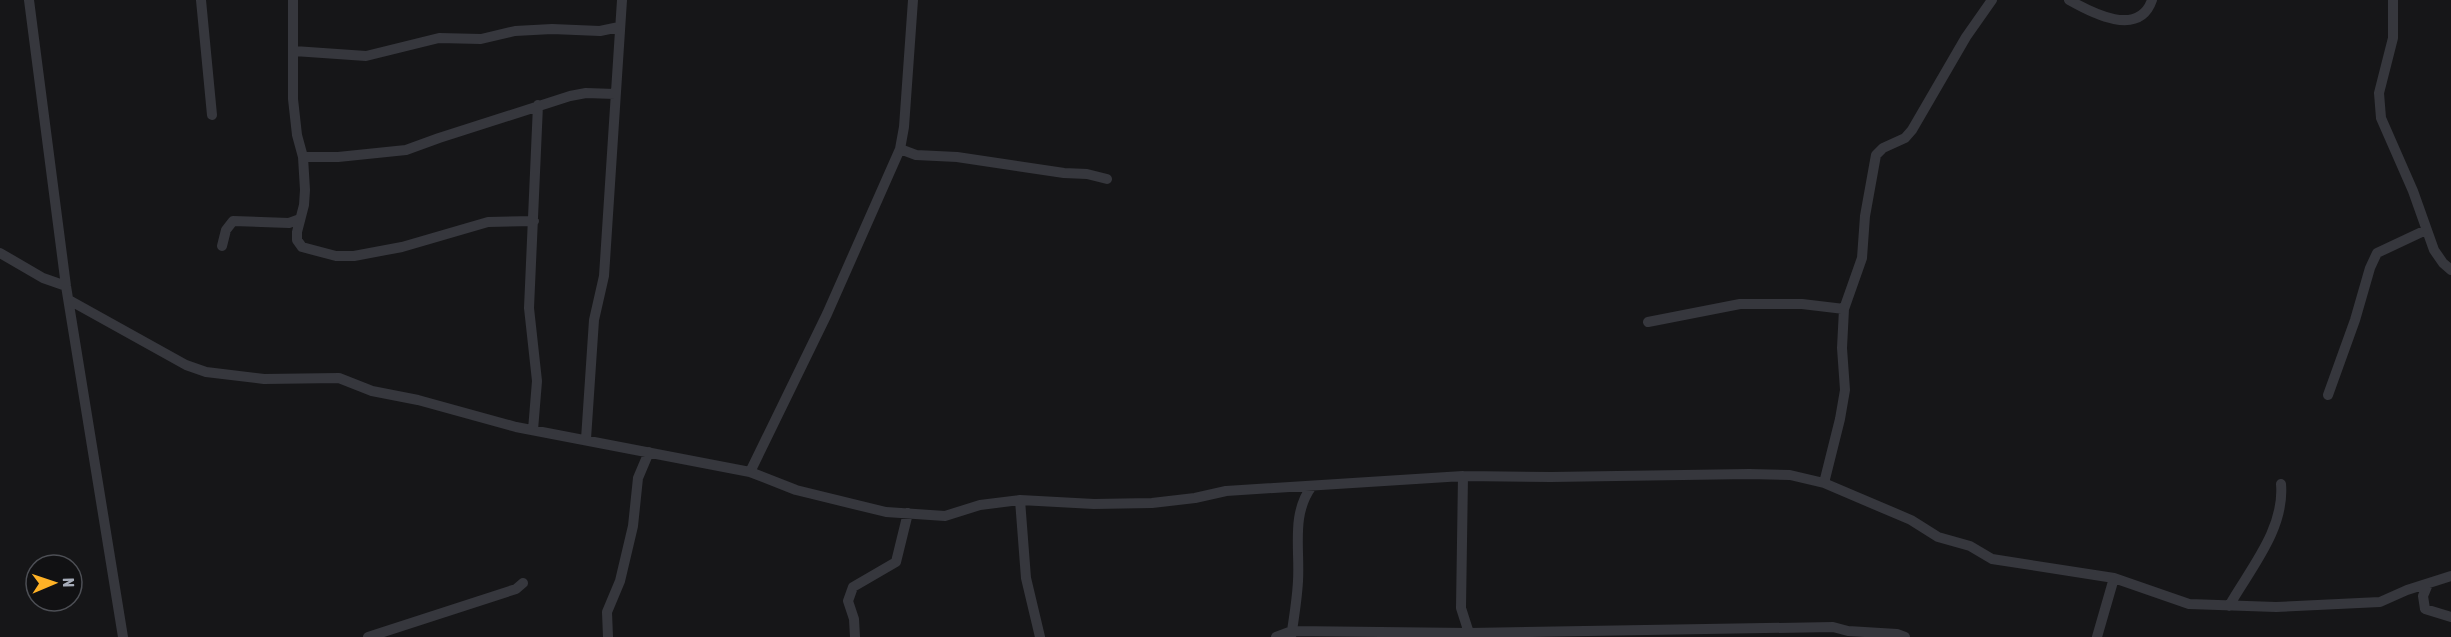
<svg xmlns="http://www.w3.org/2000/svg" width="2451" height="637" viewBox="0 0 2451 637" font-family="'Asap Condensed',sans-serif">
<rect width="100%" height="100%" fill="#161618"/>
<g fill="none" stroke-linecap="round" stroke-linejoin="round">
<path stroke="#36373d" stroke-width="10" d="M29,0L66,286L123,637
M201,0L212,115
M293,0V99L297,135L303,157L305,190L304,205L297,232V240L302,247L336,256H354L402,247L488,222L534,221
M1992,0L1966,37L1912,130L1905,138L1883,148L1876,155L1865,216L1862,258L1844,309L1842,348L1845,390L1840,419L1824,483L1911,520L1938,537L1970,546L1992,559L2114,578L2189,604L2276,607L2380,602L2407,590L2451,576
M2069,0C2092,13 2139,38 2152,0
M2393,0V38L2379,93L2381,118L2413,191L2434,250L2443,263L2451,270
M294,51L366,56L439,38L481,39L515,31L552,29L600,31L619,27
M900,149L916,155L957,157L1064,173L1087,174L1107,179
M303,157H338L406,150L439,138L570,96L586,93L615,94
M222,246L226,230L233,221L289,223L300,219
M0,253L43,278L66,286
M69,300L186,365L206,372L264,379L339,378L372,391L418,400L516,427L750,472L796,490L886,512L945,516L980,505L1020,500L1094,504L1152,503L1195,498L1226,491L1463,476L1551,477L1749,474L1790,475L1824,483
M1648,322L1740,304H1802L1844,309
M2328,395L2355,320L2370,268L2377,253L2426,230
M533,430L537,381L529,308L538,105
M586,439L594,320L604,276L622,0
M750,472L827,314L900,149L904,127L913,0
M1463,476L1461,608L1469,633L1463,636
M1020,500L1026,578L1040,637
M2428,584L2423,596L2425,609L2451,617
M2229,606C2250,569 2285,529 2281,484
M368,637L516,589L523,583
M608,637L607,612L620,581L633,526L638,478L649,452
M855,637L854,619L848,601L853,587L896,562L908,513
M1276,637L1292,631L1469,633L1833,627L1848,631L1897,634L1905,637
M1291,637C1294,618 1297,600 1298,581C1300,548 1291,514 1312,486
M2097,637L2114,578"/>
</g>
<g transform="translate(54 583) rotate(88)"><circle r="28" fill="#111113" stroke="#4d4f55" stroke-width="1.5"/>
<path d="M0-4.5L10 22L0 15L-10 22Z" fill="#ffb226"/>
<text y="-9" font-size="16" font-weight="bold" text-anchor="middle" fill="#a6acb9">N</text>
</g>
</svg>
